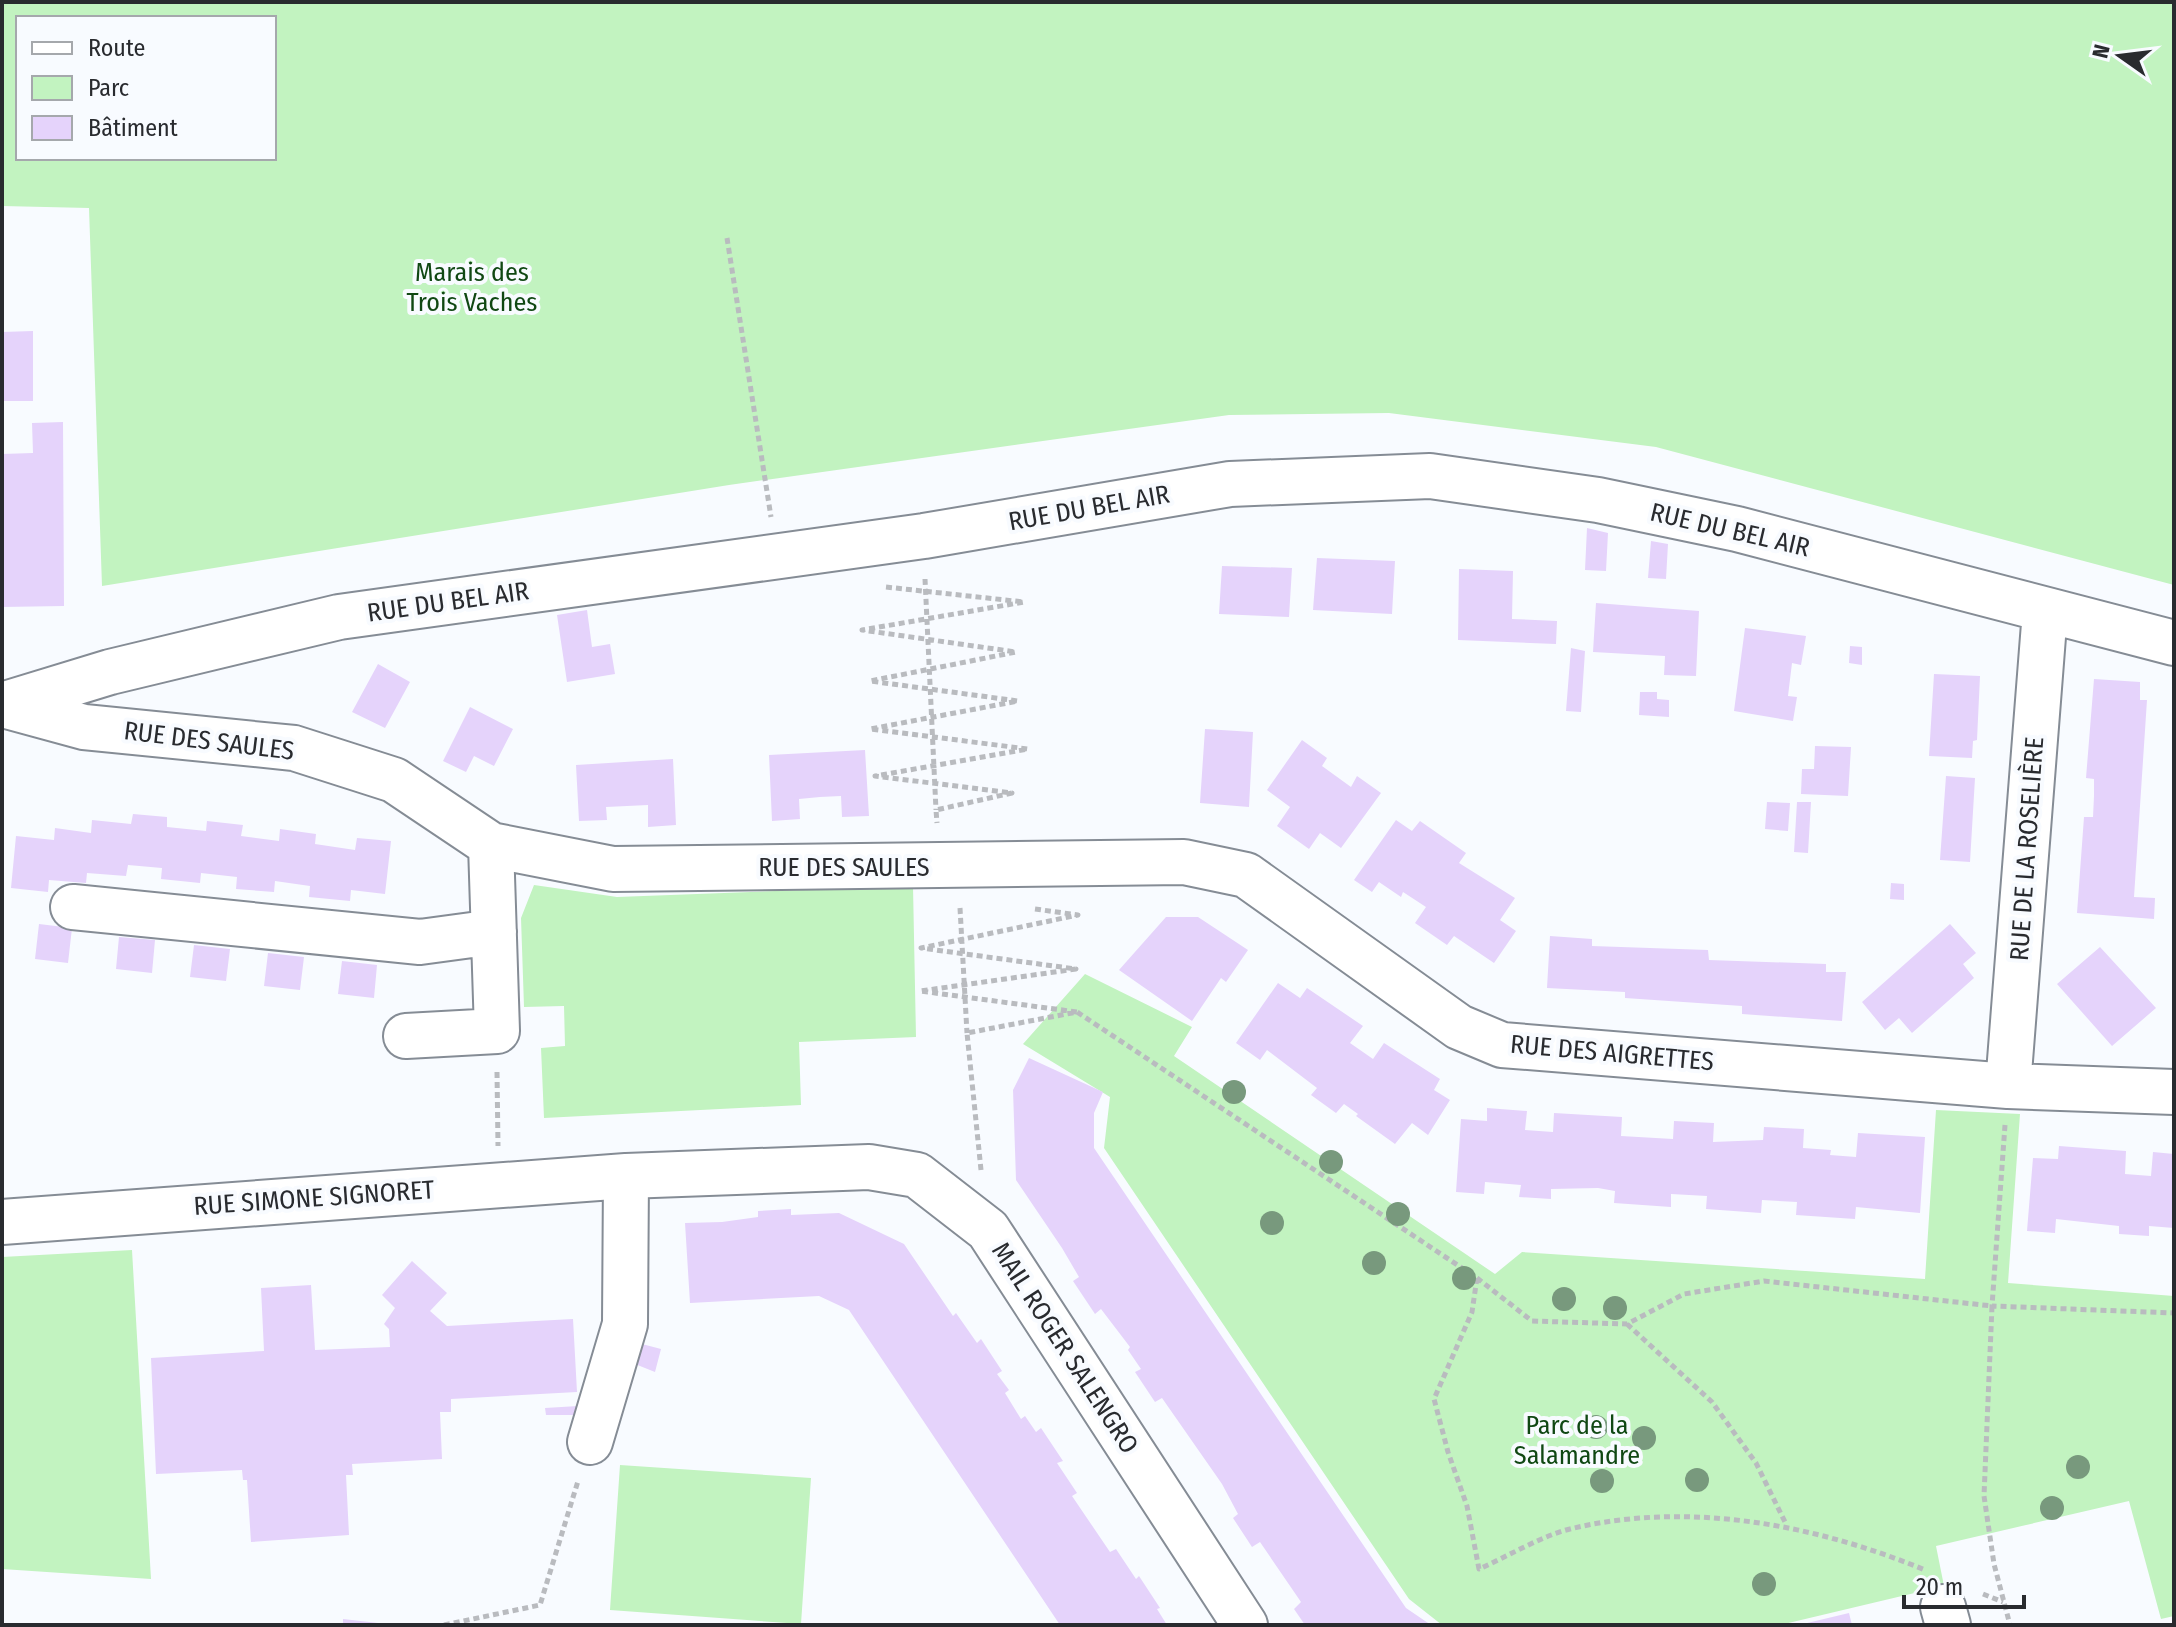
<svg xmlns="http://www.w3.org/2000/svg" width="2176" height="1627" viewBox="0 0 2176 1627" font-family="'Fira Sans Condensed',sans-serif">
<rect width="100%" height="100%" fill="#f8fbff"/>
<path fill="#c2f3c0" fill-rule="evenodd" d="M2,2H2174V585L1656,447L1389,413L1229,415L729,485L102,586L89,208L2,206ZM274,18V158H18V18Z
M534,885L617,897L913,886L916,1037L799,1042L801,1105L544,1118L541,1048L565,1046L564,1006L524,1007L521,918Z
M1085,974L1192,1027L1174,1056L1495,1274L1522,1252L1925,1279L1936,1110L2020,1114L2008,1283L2174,1296V1616L2161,1619L2129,1501L1936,1546L1944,1586L1780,1625H1442L1409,1599L1104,1148L1110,1097L1023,1044Z
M132,1250L151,1579L2,1569V1257Z
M620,1465L811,1478L801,1624L610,1610Z"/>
<path fill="#e5d3fb" d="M33,331V401H2V332Z
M63,422L64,606L2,607V454L33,453L32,423Z
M1587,528L1608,533L1606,571L1585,570Z
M1651,541L1668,544L1666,579L1648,578Z
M1317,558L1395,561L1392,614L1313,610Z
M1222,566L1292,568L1289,617L1219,614Z
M1459,569L1513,571L1512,619L1557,621L1556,644L1458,640Z
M1596,603L1699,611L1696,676L1664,675L1665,656L1593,652Z
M587,610L592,647L610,644L615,674L567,682L557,615Z
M1745,628L1806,636L1801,665L1792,663L1788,696L1797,697L1793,721L1734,711Z
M1850,646L1862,647V665L1849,663Z
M1571,648L1585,651L1581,712L1566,711Z
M378,664L410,682L385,728L352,712Z
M1934,674L1980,676L1977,740L1973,741L1972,758L1929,756Z
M2094,679L2140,682V700H2147L2134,897L2155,898L2154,919L2077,913L2084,817H2093L2094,796V779L2086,778Z
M1640,692H1657V699L1669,700V717L1639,715Z
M470,707L513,729L494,766L474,756L466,772L443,761Z
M1205,729L1253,732L1249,807L1200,803Z
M1302,740L1327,758L1322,766L1351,787L1357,776L1381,793L1341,848L1320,833L1309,849L1277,826L1290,807L1267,790Z
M1815,746L1851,747L1848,796L1801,794L1802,769H1814Z
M865,750L869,816L842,817L841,796L820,797L799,799L800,819L772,821L769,755Z
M673,759L676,825L648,827V805L606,807L607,820L579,821L576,765Z
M1946,776L1975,778L1970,862L1940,860Z
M1767,802L1790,803L1788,831L1765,829Z
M1797,802H1811L1808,853L1794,852Z
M133,814L167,817V827L206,831L207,821L243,825L241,836L279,841L280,829L316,834L315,844L355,850L357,838L391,841L385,894L351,890L350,901L309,897L310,886L275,881L274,892L236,889L237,877L201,873L200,883L161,879L162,868L128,865L126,876L87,873L86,883L49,880L48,892L11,888L16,836L54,840L55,828L91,833L92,820L131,824Z
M1396,820L1412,831L1420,821L1466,853L1459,863L1515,898L1500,920L1516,931L1494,963L1454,936L1447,945L1415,923L1426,907L1403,892L1401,897L1379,882L1372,892L1354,880Z
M1891,883L1904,884V900L1890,899Z
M1166,917H1198L1248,950L1226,982L1221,978L1192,1021L1119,970Z
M39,924L72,928L68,963L35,959Z
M1950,924L1976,953L1963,964L1974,978L1912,1033L1899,1018L1885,1030L1862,1002Z
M1550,936L1592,939V946L1708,950L1709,960L1826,964V972H1846L1842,1021L1742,1014V1006L1625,998V992L1547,988Z
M119,937L155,940L152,973L116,969Z
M194,945L230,949L226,981L190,977Z
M2100,947L2156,1008L2112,1046L2057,984Z
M268,953L304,957L300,990L264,986Z
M342,961L377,965L374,998L338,994Z
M1278,983L1300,998L1307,988L1363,1026L1350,1043L1373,1059L1384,1043L1440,1079L1434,1090L1450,1100L1428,1135L1412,1123L1395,1144L1356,1116L1358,1114L1344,1104L1336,1113L1311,1095L1317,1088L1267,1050L1260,1060L1236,1043Z
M1029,1058L1103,1092L1094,1113V1148L1406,1608L1431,1625H1305L1294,1609L1301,1602L1260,1542L1252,1547L1233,1518L1238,1514L1222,1484L1162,1398L1155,1402L1135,1372L1141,1369L1128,1350L1130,1347L1101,1309L1095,1314L1073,1281L1079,1277L1062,1248L1016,1180L1013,1090Z
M1487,1108L1527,1111L1525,1130L1553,1132L1554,1113L1622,1117L1621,1136L1673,1139L1674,1121L1714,1123L1713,1142L1763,1140L1764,1127L1804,1129L1803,1148L1831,1150L1830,1155L1856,1157L1858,1133L1925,1137L1920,1213L1856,1207L1855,1219L1796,1215L1797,1202L1762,1200L1761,1213L1706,1209L1707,1196L1671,1194V1207L1614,1203L1615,1191L1598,1188L1551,1189V1199L1519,1197L1521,1185L1485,1182L1484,1194L1456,1192L1461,1119L1487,1121Z
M2059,1146L2126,1151L2125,1174L2151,1176L2153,1152L2174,1154V1228L2149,1226V1236L2119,1234V1226L2056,1219L2055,1233L2027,1231L2033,1158L2058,1159Z
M791,1209V1215L839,1213L904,1244L953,1316L956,1313L977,1343L981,1339L1002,1371L997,1374L1009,1390L1005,1393L1021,1419L1025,1416L1036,1432L1041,1428L1063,1461L1057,1463L1077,1493L1072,1496L1110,1552L1116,1549L1136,1579L1139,1576L1160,1608L1157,1609L1167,1625H1060L849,1310L819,1296L690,1303L685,1223L722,1222L758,1217V1211Z
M412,1261L447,1293L430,1311L447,1326L573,1319L577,1392L451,1399V1412H440L442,1459L352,1464L353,1475H346L349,1535L251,1542L247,1480H243L242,1470L156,1474L151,1358L264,1351L261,1288L311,1285L315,1350L390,1347L389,1329L384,1324L395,1308L382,1295Z
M642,1344L661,1349L655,1372L635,1364Z
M578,1406V1415H546L545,1408Z
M1849,1613L1852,1625H1804L1803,1624Z
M343,1619L378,1623V1625H343Z"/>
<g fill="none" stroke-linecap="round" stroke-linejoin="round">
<defs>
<path id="minor" d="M2,705L110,672L339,617L924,536L1230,484L1430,476L1598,500L1737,529L2174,643
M3,705L84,727L294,748L394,780L491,845L613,869L1184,862L1246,875L1459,1027L1502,1045L2008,1086L2174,1092
M73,907L420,942L494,932
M406,1036L497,1031L491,845
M2008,1086L2045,611
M2,1222L626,1176L869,1167L917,1175L988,1230L1245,1625
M590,1442L625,1324L626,1176
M1943,1607L1948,1625"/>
</defs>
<use href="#minor" stroke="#858c95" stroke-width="48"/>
<path stroke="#b9bbbf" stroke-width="5" stroke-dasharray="6 4" stroke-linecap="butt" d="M727,238L771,517
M925,579L936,810
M886,587L1024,602L862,630L1016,652L870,681L1018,701L870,729L1028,749L875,776L1012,793L936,810L937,823
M960,908L967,1033
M1035,909L1078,915L921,948L1076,969L920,991L1077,1012
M497,1072L498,1146
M2005,1125L1992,1306L2174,1313
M981,1170L967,1033L1077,1012L1477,1278L1532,1321L1627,1324L1684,1294L1764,1281L1992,1306L1984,1496L1994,1564L2010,1625
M1477,1278L1472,1312L1434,1399L1448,1452L1467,1506L1479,1569C1509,1556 1542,1535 1574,1528C1691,1501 1816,1525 1925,1570
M1627,1324L1712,1402L1756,1463L1786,1524
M1983,1594L2003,1602
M444,1625L540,1605L578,1481"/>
<use href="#minor" stroke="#fff" stroke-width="44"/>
</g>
<g fill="#78997d">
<circle cx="1234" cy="1092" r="12"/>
<circle cx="1331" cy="1162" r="12"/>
<circle cx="1398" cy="1214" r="12"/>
<circle cx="1272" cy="1223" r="12"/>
<circle cx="1374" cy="1263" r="12"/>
<circle cx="1464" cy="1278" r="12"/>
<circle cx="1564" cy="1299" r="12"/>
<circle cx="1615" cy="1308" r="12"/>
<circle cx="1596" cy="1427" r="12"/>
<circle cx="1644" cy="1438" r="12"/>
<circle cx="2078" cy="1467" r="12"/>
<circle cx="1697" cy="1480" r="12"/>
<circle cx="1602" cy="1481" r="12"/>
<circle cx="2052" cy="1508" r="12"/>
<circle cx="1764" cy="1584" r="12"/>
</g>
<g text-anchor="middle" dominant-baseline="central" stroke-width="8" stroke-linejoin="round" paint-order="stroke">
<g font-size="26" fill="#104813" stroke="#f8fbff">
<text x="472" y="272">Marais des<tspan x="472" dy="30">Trois Vaches</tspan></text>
<text x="1577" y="1425">Parc de la<tspan x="1577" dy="30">Salamandre</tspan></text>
</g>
<g font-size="26" fill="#292b2f" stroke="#f8fbff">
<text transform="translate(1089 508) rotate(-10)">RUE DU BEL AIR</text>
<text transform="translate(1730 530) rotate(13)">RUE DU BEL AIR</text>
<text transform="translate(448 602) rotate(-8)">RUE DU BEL AIR</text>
<text transform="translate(209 741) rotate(7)">RUE DES SAULES</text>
<text transform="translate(2027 849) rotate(-86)">RUE DE LA ROSELIÈRE</text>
<text x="844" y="867">RUE DES SAULES</text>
<text transform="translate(1612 1053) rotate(5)">RUE DES AIGRETTES</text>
<text transform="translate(314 1198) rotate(-4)">RUE SIMONE SIGNORET</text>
<text transform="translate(1065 1348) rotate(57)">MAIL ROGER SALENGRO</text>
</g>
</g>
<rect width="2176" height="1627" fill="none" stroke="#292b2f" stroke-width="8"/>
<rect x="16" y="16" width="260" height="144" fill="#f8fbff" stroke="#a5a8ac" stroke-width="2"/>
<rect x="32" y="42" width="40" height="12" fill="#ffffff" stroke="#a5a8ac" stroke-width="2"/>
<text x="88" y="56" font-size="24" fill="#292b2f">Route</text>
<rect x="32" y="76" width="40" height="24" fill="#c2f3c0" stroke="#a5a8ac" stroke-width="2"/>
<text x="88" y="96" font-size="24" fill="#292b2f">Parc</text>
<rect x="32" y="116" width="40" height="24" fill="#e5d3fb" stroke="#a5a8ac" stroke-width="2"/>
<text x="88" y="136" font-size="24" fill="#292b2f">Bâtiment</text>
<g transform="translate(2120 56) rotate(284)" stroke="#f8fbff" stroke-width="6" paint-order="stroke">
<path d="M0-6L14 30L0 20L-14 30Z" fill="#292b2f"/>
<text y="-12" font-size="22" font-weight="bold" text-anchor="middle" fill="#292b2f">N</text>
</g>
<path d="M1904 1595v12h120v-12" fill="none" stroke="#292b2f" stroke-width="4"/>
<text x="1916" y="1595" font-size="24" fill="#292b2f" stroke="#f8fbff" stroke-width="6" paint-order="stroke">20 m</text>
</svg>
